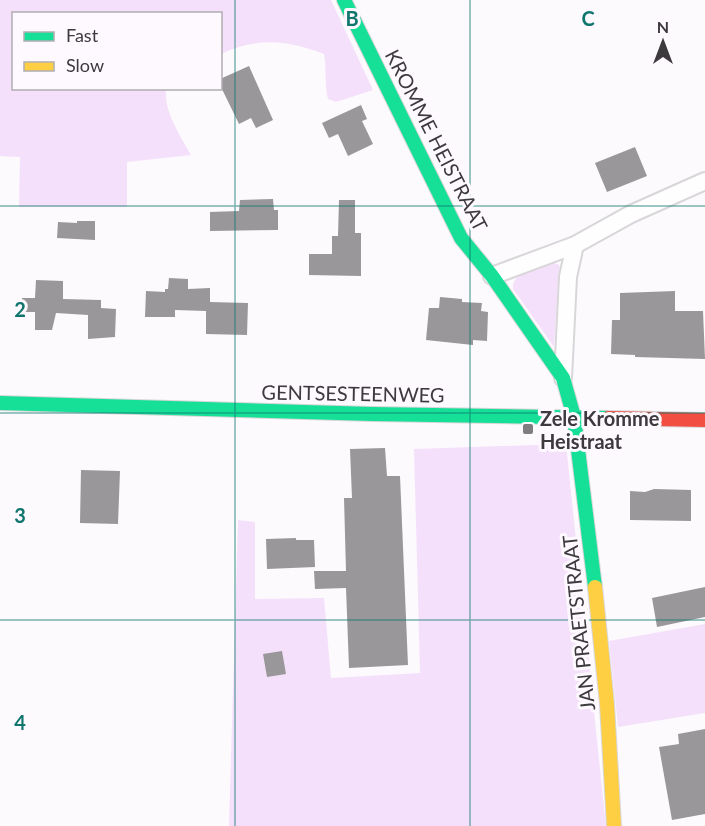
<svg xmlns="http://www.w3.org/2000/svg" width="705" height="826" viewBox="0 0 705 826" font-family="Lato,sans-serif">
<rect width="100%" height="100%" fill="#fcfafd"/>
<path fill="#f5e0fb" d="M0,0H331L373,90L336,102L328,99C324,84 327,70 324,54C286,40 258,37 221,54L220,14H14V88L166,89C164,112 180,135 191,155L127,162V207H19L20,157L0,156Z
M553,262L559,265L561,271L558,282L554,347L513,289C511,271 540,267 553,262Z
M566,444L606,826H229L238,520L255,522V599L324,598L331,678L420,673L414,449Z
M705,624V713L618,727L609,641Z"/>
<path fill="#99979a" d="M249,66L273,120L256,128L251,118L239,124L220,85V79Z
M361,105L367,119L362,121L373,144L348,156L338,134L329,138L322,123Z
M635,147L647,176L607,192L595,163Z
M273,199L274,210H278V230L210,231V212L239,211L240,200Z
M339,200H355V233H361V276L309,275V254H332V236H338Z
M77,221H95V240L57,238L58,222L77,223Z
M169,278L188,279V289L210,288V302L248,303L247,335L206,334V311L175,310V317H145L146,291L165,292V289H168Z
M36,280L63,281V299L101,300V308L116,309L115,337L88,339V315L56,313L52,330H35V312H22V298H35Z
M675,291V311H703L705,359L635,357V355L611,354L612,320H620V293Z
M440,297L462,299V302L482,303L481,311L488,312L487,341L473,340V345L426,340L429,308H439Z
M385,448L387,476H400L408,665L349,668L346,588L315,589L314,571H346L344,498H352L350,449Z
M81,470L120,471L118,524L80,523Z
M654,489L691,490V521L630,520V491L645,492Z
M296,538V540H314L315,567L267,569L266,539Z
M705,587V617L657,627L652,598Z
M282,651L286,674L267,677L263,654Z
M705,729V814L672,820L659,747L679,744L678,734Z"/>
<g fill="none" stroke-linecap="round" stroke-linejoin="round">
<defs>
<path id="street" d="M492,276L575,245L631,214L705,181
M563,378L568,277L575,245"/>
<path id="fast" d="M344,0L461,238L492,276L563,378L574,417L595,587
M0,403L372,414L608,418"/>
<path id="slow" d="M595,587L607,704L614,826"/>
<path id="jam" d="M608,418L705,420"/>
</defs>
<use href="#street" stroke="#d8d6d9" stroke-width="20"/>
<use href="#fast" stroke="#d8d6d9" stroke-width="16"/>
<use href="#slow" stroke="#d8d6d9" stroke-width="16"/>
<use href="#jam" stroke="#d8d6d9" stroke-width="16"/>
<use href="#street" stroke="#fffeff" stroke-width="16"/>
<use href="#fast" stroke="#16e098" stroke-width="14"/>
<use href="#slow" stroke="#ffcf43" stroke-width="14"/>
<use href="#jam" stroke="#f24e42" stroke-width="14"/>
</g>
<path fill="none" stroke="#0f766e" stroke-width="1.5" stroke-opacity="0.55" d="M235,0V826M470,0V826M0,206H705M0,413H705M0,620H705"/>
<rect fill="#807d81" stroke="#fdf9fe" stroke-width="2" x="522" y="423" width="12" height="12" rx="3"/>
<g text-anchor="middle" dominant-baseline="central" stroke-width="6" stroke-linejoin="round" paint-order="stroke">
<g font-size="20" fill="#3d3a3e" stroke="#fdf9fe">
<text transform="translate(437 140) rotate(63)">KROMME HEISTRAAT</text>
<text transform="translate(353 393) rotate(1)">GENTSESTEENWEG</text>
<text transform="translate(578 623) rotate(-96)">JAN PRAETSTRAAT</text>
</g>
<g font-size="20" font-weight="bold" fill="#3d3a3e" stroke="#fdf9fe" text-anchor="start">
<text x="540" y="418">Zele Kromme<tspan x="540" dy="23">Heistraat</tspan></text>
</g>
</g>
<g font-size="20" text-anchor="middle" font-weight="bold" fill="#0f766e" stroke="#fdf9fe" stroke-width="6" stroke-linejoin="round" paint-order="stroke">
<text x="352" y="26">B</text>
<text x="588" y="26">C</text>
<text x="20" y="317">2</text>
<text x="20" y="523">3</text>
<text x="20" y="730">4</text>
</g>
<rect x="12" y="12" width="210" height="78" fill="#fdf9fe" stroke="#b0adb1" stroke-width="1.5"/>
<rect x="24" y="32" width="30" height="9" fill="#16e098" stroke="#b0adb1" stroke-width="1.5"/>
<text x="66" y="42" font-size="18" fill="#3d3a3e">Fast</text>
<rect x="24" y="62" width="30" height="9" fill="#ffcf43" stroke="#b0adb1" stroke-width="1.5"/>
<text x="66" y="72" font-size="18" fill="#3d3a3e">Slow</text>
<g transform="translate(663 42)" stroke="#fdf9fe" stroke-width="4.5" paint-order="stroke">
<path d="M0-4.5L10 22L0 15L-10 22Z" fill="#3d3a3e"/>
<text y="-9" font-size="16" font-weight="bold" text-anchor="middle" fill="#3d3a3e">N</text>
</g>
</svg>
